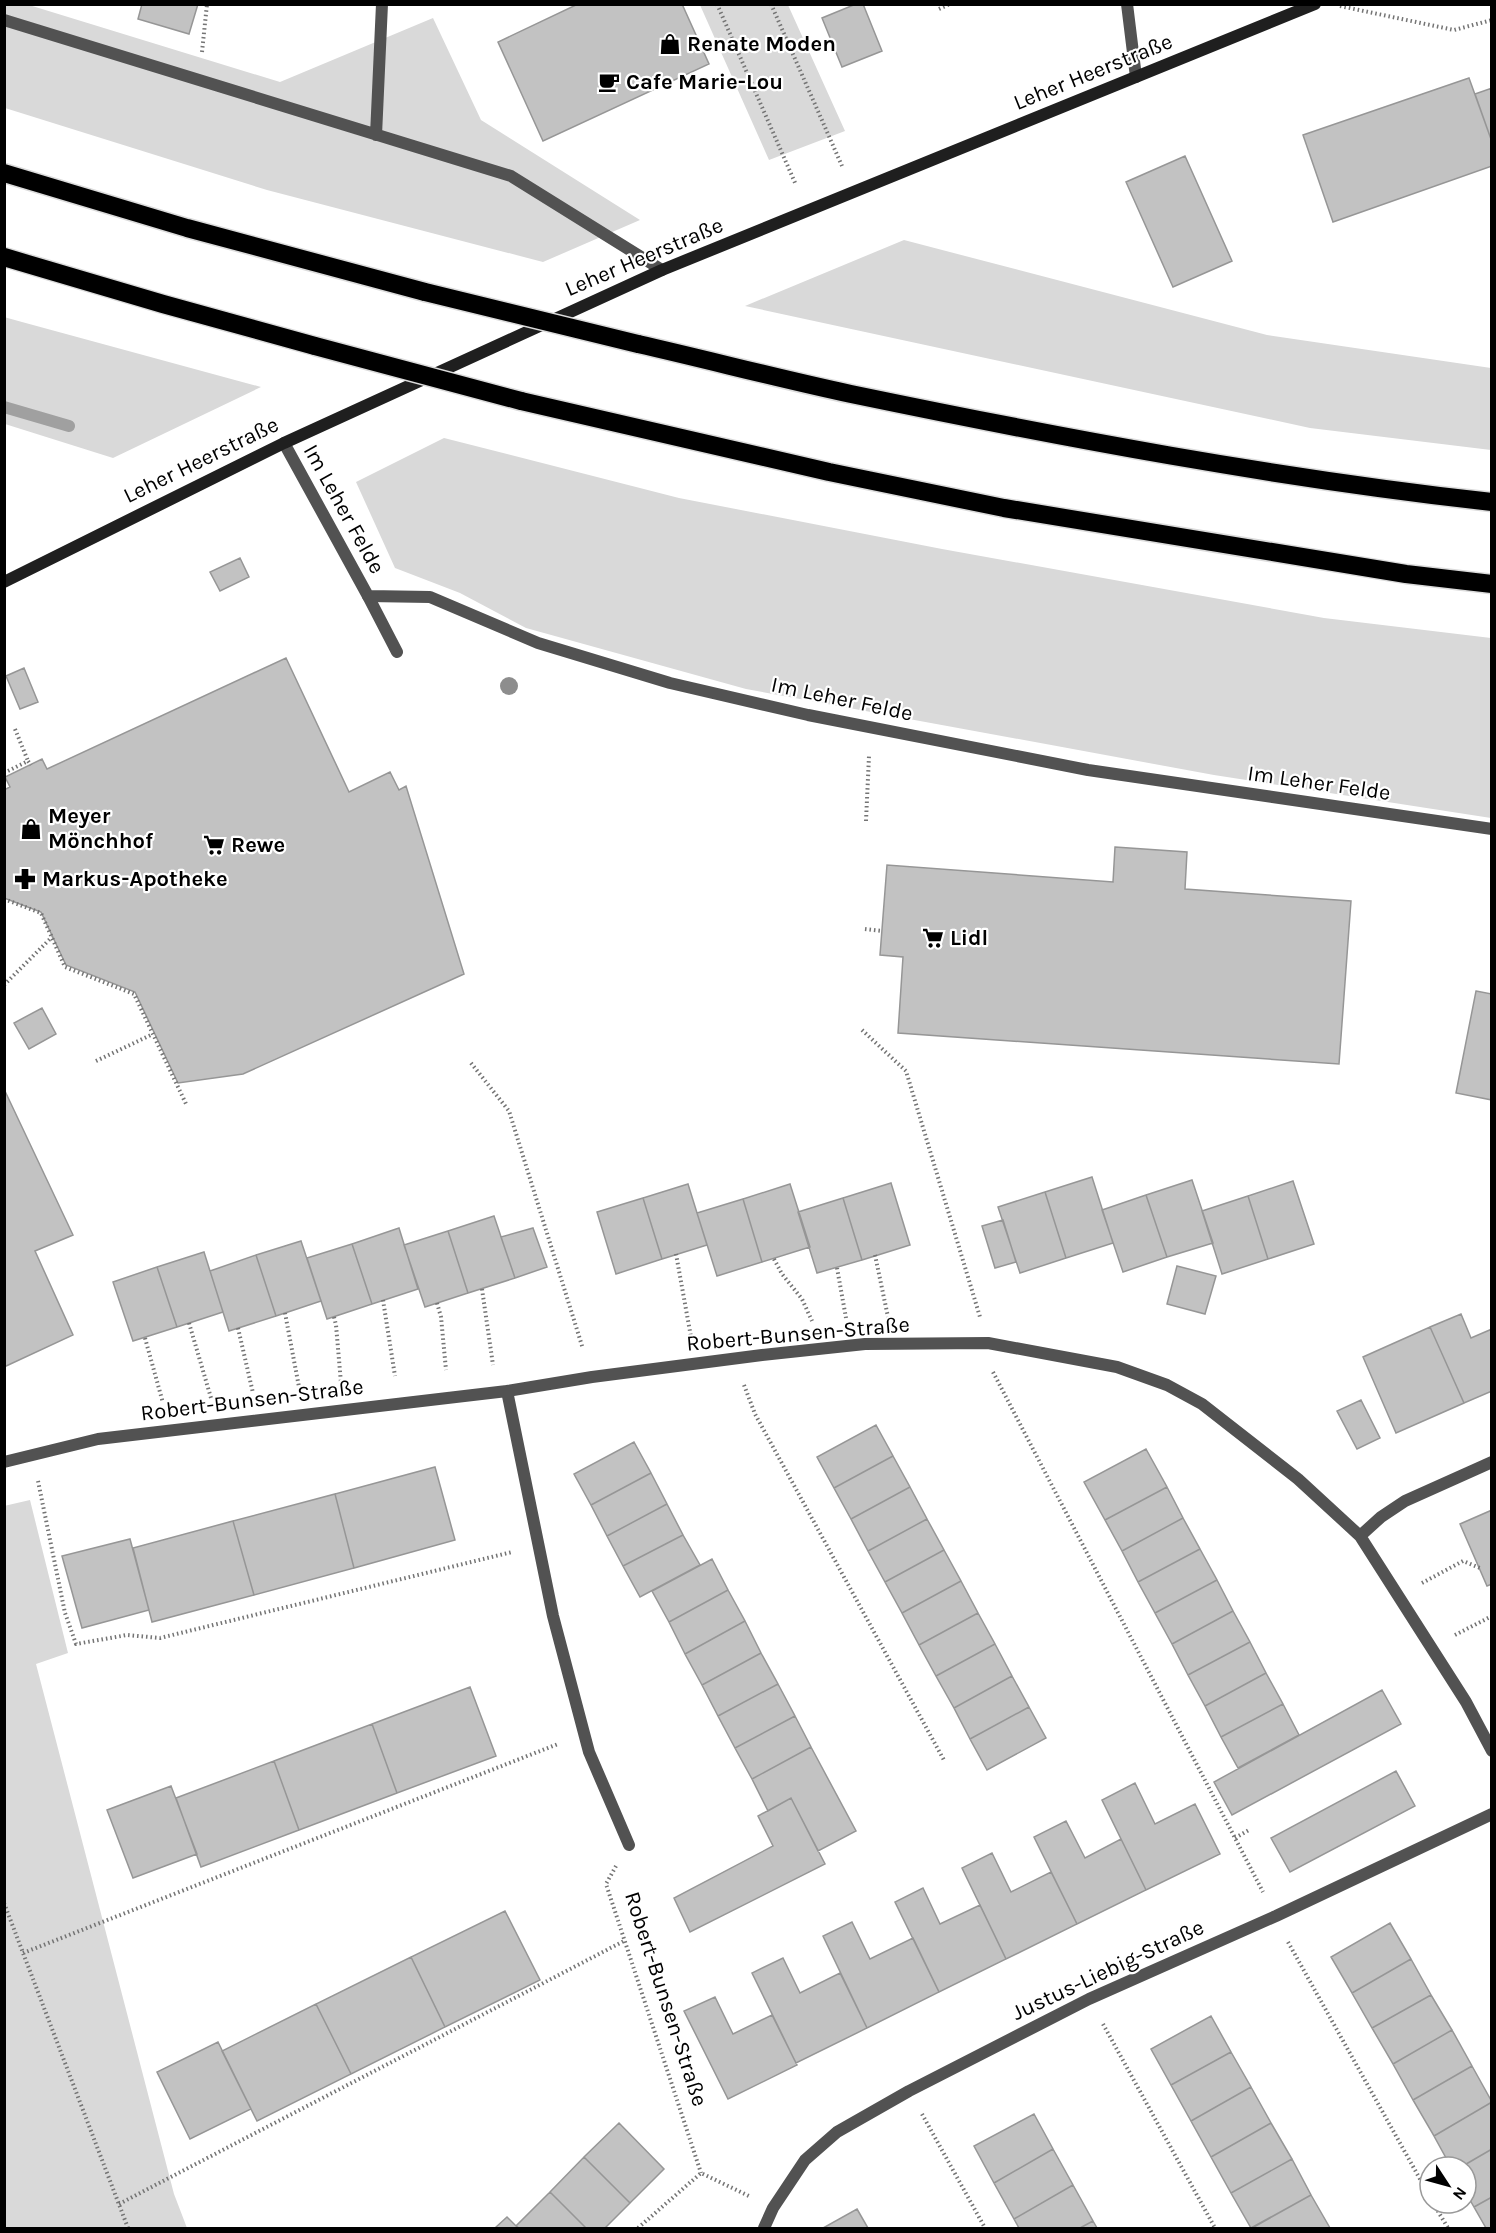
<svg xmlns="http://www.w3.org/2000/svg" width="1496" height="2233" viewBox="0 0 1496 2233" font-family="Karla,sans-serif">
<rect width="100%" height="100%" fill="#fff"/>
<path fill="#d9d9d9" d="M4,5H29L280,82L433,18L481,120L640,220L543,262L267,190L5,108Z
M700,5H788L845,131L769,160Z
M904,240L1267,335L1491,368V450L1310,428L745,306Z
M4,317L22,322L261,387L113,458L5,424Z
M444,438L679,498L942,549L1324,618L1491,638V818L1214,775L746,689L526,628L460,593L395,568L356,482Z
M30,1500L68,1653L36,1664L174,2194L187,2228H5L4,1506Z"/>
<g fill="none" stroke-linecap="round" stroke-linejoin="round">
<path stroke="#a0a0a0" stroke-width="12" d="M4,407L69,426"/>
</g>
<path fill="#c2c2c2" stroke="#969696" stroke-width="1.5" d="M142,4H198L189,34L138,19Z
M578,4H682L709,64L543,141L498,42Z
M856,4H863L882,51L842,67L822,18Z
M1469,78L1492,142V166L1333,222L1303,135Z
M1492,88V142L1475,94Z
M1185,156L1232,261L1173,287L1126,182Z
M240,558L249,577L220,591L210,572Z
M286,658L349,792L390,772L399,790L406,786L464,974L243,1074L178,1083L135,992L66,965L41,912L4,898V790L10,787L5,777L42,759L47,769Z
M24,668L38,702L20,709L6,676Z
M1115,847L1187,852L1185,889L1351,901L1339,1064L898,1033L903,957L880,955L887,865L1113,882Z
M1476,991L1492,994V1100L1456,1093Z
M42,1008L56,1034L29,1049L14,1023Z
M4,1089L73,1235L35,1251L73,1335L4,1367Z
M1092,1177L1113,1243L1066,1258L1045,1192Z
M1192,1180L1213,1243L1167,1257L1146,1195Z
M1293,1181L1314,1244L1268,1259L1248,1196Z
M891,1183L910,1245L862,1260L843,1198Z
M688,1184L707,1245L662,1259L643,1198Z
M790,1184L810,1247L762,1262L743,1199Z
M1045,1192L1066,1258L1020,1273L998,1207Z
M1146,1195L1167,1257L1123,1272L1102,1210Z
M1248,1196L1268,1259L1222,1274L1202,1211Z
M643,1198L662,1259L616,1274L597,1212Z
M843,1198L862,1260L817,1273L798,1212Z
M743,1199L762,1262L717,1276L697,1213Z
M494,1216L515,1278L468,1293L448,1231Z
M1003,1220L1016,1262L995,1268L982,1226Z
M399,1228L418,1289L372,1304L352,1244Z
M533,1228L547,1267L515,1278L501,1237Z
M448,1231L468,1293L425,1307L404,1245Z
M301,1241L321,1301L276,1316L256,1255Z
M352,1244L372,1304L327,1319L307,1258Z
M204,1252L223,1312L177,1327L157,1267Z
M256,1255L276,1316L229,1331L210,1271Z
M1177,1266L1216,1276L1205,1314L1167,1304Z
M157,1267L177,1327L133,1341L113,1282Z
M1461,1314L1471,1338L1492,1329V1391L1464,1403L1430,1327Z
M1430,1327L1464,1403L1396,1433L1363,1357Z
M1361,1400L1380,1438L1357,1449L1337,1411Z
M876,1425L893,1456L834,1488L817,1457Z
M634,1442L651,1473L591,1505L574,1474Z
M1146,1449L1167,1487L1105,1520L1084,1482Z
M893,1456L910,1487L851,1519L834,1488Z
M435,1467L455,1540L354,1568L335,1494Z
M651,1473L667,1504L607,1536L591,1505Z
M910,1487L927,1519L868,1551L851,1519Z
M1167,1487L1183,1518L1122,1551L1105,1520Z
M335,1494L354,1568L254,1595L233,1521Z
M667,1504L683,1535L623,1566L607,1536Z
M1492,1510V1584L1487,1586L1460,1524Z
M1183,1518L1200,1549L1138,1582L1122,1551Z
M927,1519L944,1550L885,1582L868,1551Z
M233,1521L254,1595L152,1622L133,1548Z
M683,1535L700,1565L640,1597L623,1566Z
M130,1539L149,1610L82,1628L62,1556Z
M1200,1549L1217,1580L1155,1613L1138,1582Z
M944,1550L961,1581L902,1613L885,1582Z
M712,1559L728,1590L669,1622L652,1591Z
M1217,1580L1233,1611L1172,1644L1155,1613Z
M961,1581L978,1613L919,1645L902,1613Z
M728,1590L745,1621L685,1654L669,1622Z
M1233,1611L1250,1642L1188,1675L1172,1644Z
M978,1613L995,1644L936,1676L919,1645Z
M745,1621L761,1653L702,1685L685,1654Z
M1250,1642L1266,1673L1205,1706L1188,1675Z
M995,1644L1012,1676L954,1708L936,1676Z
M761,1653L778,1684L718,1716L702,1685Z
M1266,1673L1283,1704L1221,1737L1205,1706Z
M1012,1676L1029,1707L970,1739L954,1708Z
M778,1684L795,1716L735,1748L718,1716Z
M470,1687L496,1756L397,1793L372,1724Z
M1382,1690L1401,1724L1232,1815L1214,1782Z
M1283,1704L1299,1735L1238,1768L1221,1737Z
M1029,1707L1046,1738L987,1770L970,1739Z
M795,1716L811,1747L752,1779L735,1748Z
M372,1724L397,1793L299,1830L274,1761Z
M811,1747L856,1831L818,1851L791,1798L768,1811L752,1779Z
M274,1761L299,1830L201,1867L176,1798Z
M1396,1771L1415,1806L1290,1872L1271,1838Z
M1135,1783L1155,1824L1195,1804L1220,1854L1146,1890L1102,1800Z
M171,1786L197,1854L133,1878L107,1810Z
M791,1798L825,1864L690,1932L674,1898L773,1846L758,1816Z
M1066,1821L1085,1858L1121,1839L1146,1890L1077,1924L1034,1837Z
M992,1853L1011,1892L1051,1872L1077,1924L1006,1959L962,1868Z
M923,1888L940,1924L980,1905L1006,1959L939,1992L895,1902Z
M505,1911L540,1980L445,2027L411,1957Z
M852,1922L870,1959L913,1938L939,1992L867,2028L823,1936Z
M1390,1923L1411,1959L1352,1993L1331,1957Z
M411,1957L445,2027L351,2074L316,2004Z
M783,1958L800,1993L840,1973L867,2028L796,2063L752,1973Z
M1411,1959L1431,1995L1372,2028L1352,1993Z
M1431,1995L1452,2030L1393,2064L1372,2028Z
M715,1997L733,2034L772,2015L797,2065L728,2099L684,2011Z
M316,2004L351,2074L257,2121L222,2051Z
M1211,2016L1231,2052L1171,2085L1151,2049Z
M1452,2030L1472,2066L1413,2100L1393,2064Z
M218,2042L251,2109L190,2139L157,2072Z
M1231,2052L1251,2087L1191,2121L1171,2085Z
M1472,2066L1492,2102L1434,2136L1413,2100Z
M1251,2087L1271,2123L1211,2157L1191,2121Z
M1492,2102V2149L1461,2167H1451L1434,2136Z
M1034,2114L1053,2149L994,2183L974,2146Z
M619,2123L664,2169L630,2203L584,2157Z
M1271,2123L1292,2159L1231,2193L1211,2157Z
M1053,2149L1073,2185L1014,2219L994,2183Z
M1492,2149V2197L1474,2207L1466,2193V2167H1461Z
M584,2157L630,2203L605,2228H586L550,2192Z
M1292,2159L1311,2195L1251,2228L1231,2193Z
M1073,2185L1093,2221L1080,2228H1019L1014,2219Z
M550,2192L586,2228H519L516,2226Z
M1311,2195L1330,2228H1252Z
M1492,2197V2228H1486L1474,2207Z
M857,2209L868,2228H823Z
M507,2217L516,2226L519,2228H495Z
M1093,2221L1097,2228H1080Z"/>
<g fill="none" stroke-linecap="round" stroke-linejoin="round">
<defs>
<path id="highway" d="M4,173L187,228L425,292
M4,257L163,304L315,346
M638,344C709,360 780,379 851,394C1063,438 1276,478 1492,502
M521,401L829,472L1004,508L1406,574L1492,584"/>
</defs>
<use href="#highway" stroke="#dbdbdb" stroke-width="21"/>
<path stroke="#747474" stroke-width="4" stroke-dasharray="1.5 3" stroke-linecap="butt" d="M717,4L796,185
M771,4L842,166
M1340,6L1454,30L1492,20
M939,9L950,4
M202,52L207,4
M15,729L28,761
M4,773L28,761L31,765
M866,821L869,756
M4,899L41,913L65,967L134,994L187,1106
M865,929L882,931
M4,985L52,937
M862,1030L906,1071L980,1317
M96,1061L153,1034
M471,1063L509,1111L583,1349
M676,1254L691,1337
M875,1255L888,1317
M774,1259L782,1274L802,1299L812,1321
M837,1268L846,1318
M482,1289L493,1365
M383,1300L395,1376
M437,1303L441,1317L446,1370
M285,1313L299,1387
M334,1317L336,1325L341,1383
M189,1323L211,1398
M238,1328L253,1393
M145,1338L163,1403
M993,1372L1263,1892
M744,1385L755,1414L945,1762
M38,1481L65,1613L76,1644L127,1635L160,1638L512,1552
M1422,1583L1463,1561L1480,1568
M1455,1635L1492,1616
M1235,1838L1249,1830
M616,1866L606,1884L701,2173
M4,1903L128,2228
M1288,1942L1430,2197
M23,1953L558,1744
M1103,2024L1215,2228
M922,2114L985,2228
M1433,2203L1448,2228
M119,2204L624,1941
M638,2228L701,2173L749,2196"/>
<path stroke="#525252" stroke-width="12" d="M4,20L511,176L662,270
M376,135L382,4
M368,596L397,652"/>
<path stroke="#525252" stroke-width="12" d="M1127,4L1136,77
M284,443L368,596L430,597L538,643L670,683L808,715L1088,770L1492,829
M507,1391L553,1616L589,1752L629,1845
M4,1462L98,1439L507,1391L592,1377L762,1355L865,1344L988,1343L1117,1367L1167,1385L1202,1404L1298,1479L1360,1536L1466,1702L1492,1751
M1360,1536L1381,1517L1405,1501L1492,1462
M764,2228L773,2208L805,2160L837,2132L909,2091L1089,1999L1276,1916L1492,1814"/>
<path stroke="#1f1f1f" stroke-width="12" d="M4,582L284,443L662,270L1315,4"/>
<use href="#highway" stroke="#000" stroke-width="18"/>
<defs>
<path id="highway-bridge" d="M425,292L638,344
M315,346L521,401"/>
</defs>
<use href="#highway-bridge" stroke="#dbdbdb" stroke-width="21" stroke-linecap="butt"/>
<use href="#highway-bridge" stroke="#000" stroke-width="18"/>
</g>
<circle fill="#8d8d8d" cx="509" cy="686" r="9"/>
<defs>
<symbol id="shop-bare" viewBox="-9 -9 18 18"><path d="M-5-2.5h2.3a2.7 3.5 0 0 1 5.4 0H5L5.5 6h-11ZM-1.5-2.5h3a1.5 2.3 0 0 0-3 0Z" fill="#000" stroke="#fff" stroke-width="2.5" paint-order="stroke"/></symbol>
<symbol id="cafe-bare" viewBox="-9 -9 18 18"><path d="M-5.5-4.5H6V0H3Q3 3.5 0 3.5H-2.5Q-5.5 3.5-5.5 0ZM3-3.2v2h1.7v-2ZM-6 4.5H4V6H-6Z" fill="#000" stroke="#fff" stroke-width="2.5" paint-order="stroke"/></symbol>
<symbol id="supermarket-bare" viewBox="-9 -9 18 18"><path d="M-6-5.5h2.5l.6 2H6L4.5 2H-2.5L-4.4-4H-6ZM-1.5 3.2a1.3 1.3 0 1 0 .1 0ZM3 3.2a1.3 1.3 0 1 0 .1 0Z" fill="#000" stroke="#fff" stroke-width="2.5" paint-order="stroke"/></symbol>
<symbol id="pharmacy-bare" viewBox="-9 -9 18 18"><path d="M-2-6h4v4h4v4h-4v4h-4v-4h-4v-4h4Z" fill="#000" stroke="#fff" stroke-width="2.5" paint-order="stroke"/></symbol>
</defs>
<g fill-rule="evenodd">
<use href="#shop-bare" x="655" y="29" width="30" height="30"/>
<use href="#cafe-bare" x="594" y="67" width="30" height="30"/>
<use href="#shop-bare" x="16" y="814" width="30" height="30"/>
<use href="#supermarket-bare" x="199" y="830" width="30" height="30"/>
<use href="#pharmacy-bare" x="10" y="864" width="30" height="30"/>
<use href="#supermarket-bare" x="918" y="923" width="30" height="30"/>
</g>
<g text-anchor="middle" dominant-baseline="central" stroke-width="4.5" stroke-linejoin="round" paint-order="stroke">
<g font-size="22" font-weight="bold" fill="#000" stroke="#fff" text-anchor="start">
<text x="687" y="44">Renate Moden</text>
<text x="626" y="82">Cafe Marie-Lou</text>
<text x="48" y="816">Meyer<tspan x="48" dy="25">Mönchhof</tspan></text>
<text x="231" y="845">Rewe</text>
<text x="42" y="879">Markus-Apotheke</text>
<text x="950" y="938">Lidl</text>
</g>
<g font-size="22" fill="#000" stroke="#fff">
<text transform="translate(1093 72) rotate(-22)">Leher Heerstraße</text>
<text transform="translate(644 257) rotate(-23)">Leher Heerstraße</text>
<text transform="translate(201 460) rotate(-26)">Leher Heerstraße</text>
<text transform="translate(344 509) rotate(61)">Im Leher Felde</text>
<text transform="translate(842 699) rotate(12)">Im Leher Felde</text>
<text transform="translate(1319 783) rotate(8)">Im Leher Felde</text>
<text transform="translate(798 1334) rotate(-5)">Robert-Bunsen-Straße</text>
<text transform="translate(252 1400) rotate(-7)">Robert-Bunsen-Straße</text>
<text transform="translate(1108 1970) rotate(-25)">Justus-Liebig-Straße</text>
<text transform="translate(666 1999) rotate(72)">Robert-Bunsen-Straße</text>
</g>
</g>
<rect width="1496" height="2233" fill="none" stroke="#000000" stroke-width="12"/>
<g transform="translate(1448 2185) rotate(126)"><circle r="28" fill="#ffffff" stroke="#999999" stroke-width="1.5"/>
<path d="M0-4.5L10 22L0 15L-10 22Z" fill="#000000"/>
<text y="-9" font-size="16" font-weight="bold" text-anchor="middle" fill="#000000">N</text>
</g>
</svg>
